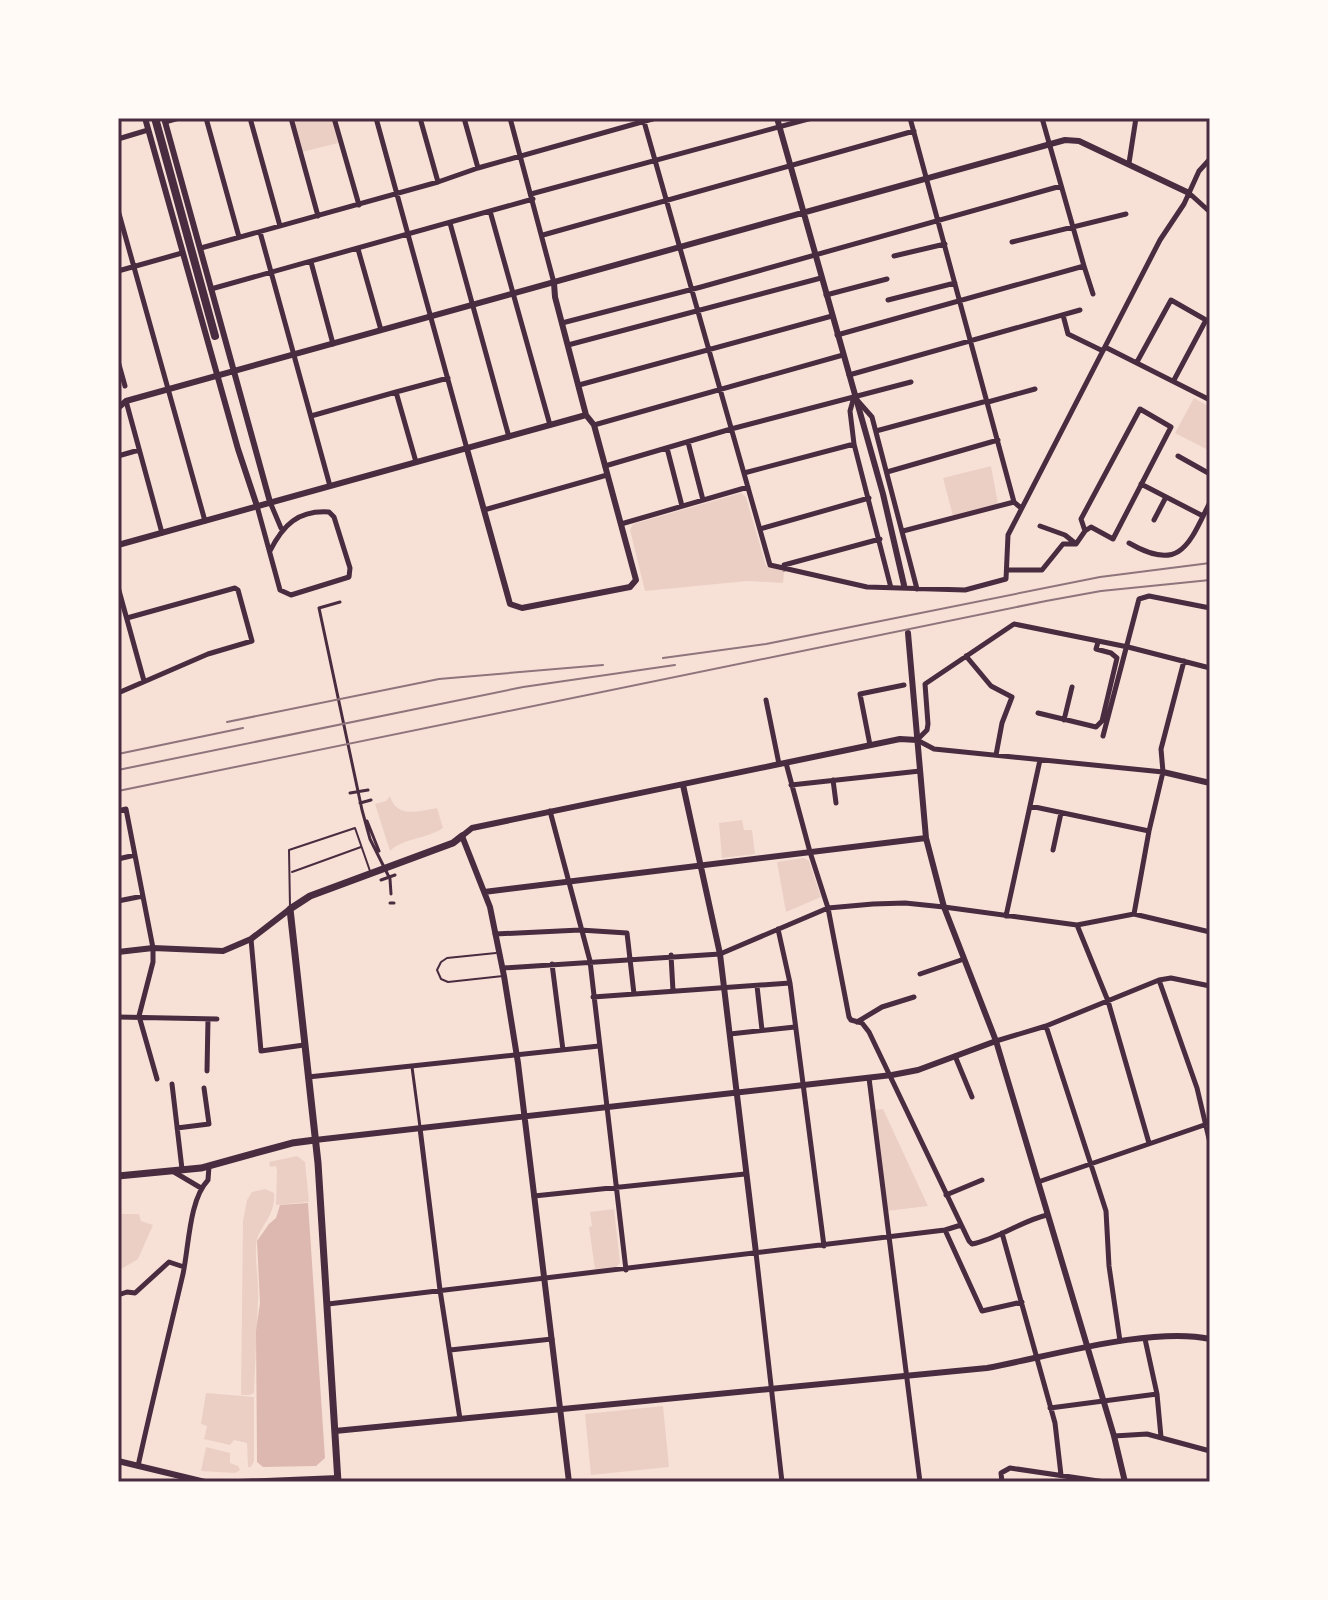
<svg xmlns="http://www.w3.org/2000/svg" width="1328" height="1600" viewBox="0 0 1328 1600" font-family="Arial,sans-serif">
<rect width="100%" height="100%" fill="#f7e1d7"/>
<path fill="#ebcfc5" d="M293,118H332L338,143L302,152Z
M1194,398L1210,407V451L1175,433Z
M991,466L998,504L953,516L943,478Z
M741,493L746,497L766,566L784,571L783,583L747,581L645,591L630,530L633,524Z
M390,796C397,819 418,811 437,808L443,828C427,839 403,838 390,851L375,804L386,801Z
M742,820L744,830H752L755,854L722,858L719,823Z
M804,858L809,861L821,897L786,912L777,862Z
M883,1109L928,1206L887,1211L874,1110Z
M297,1156L305,1162L309,1202L276,1205L277,1171L276,1166L270,1167L269,1162Z
M265,1189L274,1193C276,1217 258,1226 256,1245C255,1263 259,1282 258,1300C257,1331 255,1362 254,1393L250,1395H241L243,1221L247,1200L252,1192Z
M118,1204L119,1214H139L141,1221L153,1225L138,1259L118,1271Z
M614,1209L620,1263L616,1267L595,1269L589,1227L592,1226L590,1212Z
M206,1393L254,1397V1461L251,1467H248L247,1443L234,1440L230,1445L204,1439L207,1426L201,1424Z
M663,1406L669,1467L591,1475L585,1414Z
M206,1447L230,1453V1463L238,1466L240,1470L235,1473L201,1471Z"/>
<path fill="#dcb8b0" d="M308,1203L325,1458L316,1466L263,1467L257,1462V1455L256,1331L260,1303L257,1241L269,1224L276,1218L280,1205Z"/>
<g fill="none" stroke-linecap="round" stroke-linejoin="round">
<path stroke="#4a2c40" stroke-width="2" d="M292,872L361,847
M290,907L289,850L355,828L370,871
M496,953L447,958L441,962L437,970L441,979L448,982L503,976"/>
<path stroke="#4a2c40" stroke-width="3" d="M340,602L319,608L362,810L370,839L390,879L391,894
M350,793L368,790
M360,803L371,800
M367,821L379,851
M381,880L395,875
M390,903H394
M412,1067L420,1127"/>
<path stroke="#4a2c40" stroke-width="5" d="M206,118L239,237
M250,118L280,226
M291,118L318,216
M334,118L359,205
M376,118L467,449
M420,118L438,182
M464,118L478,168
M510,118L554,283
M643,118L770,565L867,587L965,590L1006,579L1008,535L1160,240L1184,204L1199,171L1210,159
M910,118L1014,502L1021,508
M980,118H982
M165,122L179,118
M118,139L148,130
M1129,163L1136,118
M1189,193L1210,212
M531,194L812,118
M118,210L205,521
M490,211L550,425
M450,223L509,437
M260,232L330,486
M543,235L914,131
M1012,242L1126,214
M201,248L438,182L478,168L656,118
M358,249L381,330
M894,256L945,244
M311,262L333,344
M1084,266L1093,294
M118,271L182,253
M211,289L533,199
M826,295L887,279
M888,300L955,283
M1063,315L1068,334L1103,351
M562,323L701,287L1061,186
M837,335L1084,266L1042,118
M568,345L821,278
M1105,347L1210,400
M118,361L125,386
M1137,362L1171,300L1206,320L1174,380
M849,375L1080,310
M579,385L832,316
M396,392L448,378
M854,397L850,411L854,444L891,588
M857,400L872,417L917,589
M126,401L162,533
M988,402L1035,389
M311,416L396,392L416,462
M594,425L843,355
M876,431L987,401
M688,442L703,500
M667,448L682,506
M118,456L139,450
M1178,456L1210,474
M605,466L731,429L911,382
M887,472L998,440
M744,473L854,444
M1141,484L1203,516
M270,502L281,528
M257,506L280,590L291,595L349,577L350,568L334,517L329,512C298,510 283,525 270,551
M484,510L607,475
M1154,520L1166,497
M621,524L748,487
M1040,526L1065,535L1075,543
M760,529L869,498
M903,531L1014,502
M1129,543C1181,573 1189,544 1210,502
M784,569V565L880,539
M1007,570H1042L1063,544H1076L1085,531L1081,519L1140,409L1171,427L1113,539L1091,527L1085,531
M118,587L144,681
M966,656L991,686L1012,697L1002,723L996,755
M118,693L208,654L252,641L238,590L235,588L127,618
M766,700L779,764
M1038,713L1096,727L1102,721L1117,658L1111,653L1096,649L1098,642
M1064,720L1072,687
M1103,736L1139,599L1149,596L1210,608
M870,745L860,694L904,685
M786,763L810,852L828,908L849,1017L851,1020L862,1023L869,1032L969,1241L972,1244C998,1239 1021,1221 1047,1215
M1163,772L934,749L917,740L927,730L928,724L925,684L1014,624L1128,647L1210,668
M833,780L836,803
M791,785L920,771
M1030,806L1149,831
M118,811L126,809L153,948V962L139,1016L157,1079
M550,811L590,961L626,1270
M1053,850L1061,813
M118,859L135,855
M118,901L143,896
M1134,914L1149,831L1163,772L1161,749L1184,661
M1006,916L1040,760
M1077,925L1108,1001L1149,1143
M778,929L790,983L824,1246
M495,934L580,930L627,933L634,994
M251,939L261,1051L304,1045
M671,955L673,991
M552,964L563,1050
M503,968L720,954L828,908L873,904L905,903L944,907L1077,925L1134,914L1210,932
M920,974L964,959
M1159,980L1197,1088L1210,1143
M757,986L762,1030
M593,997L790,983
M118,1017L217,1019
M857,1022L882,1007L914,997
M1046,1026L1106,1211L1109,1266L1120,1341
M730,1034L795,1027
M996,1041L1046,1026L1159,980L1171,978L1210,986
M955,1056L972,1097
M207,1071L208,1019
M308,1077L599,1046
M869,1078L920,1482
M172,1084L182,1169
M177,1128L209,1124L204,1088
M420,1128L440,1290L460,1419
M174,1172L201,1188
M1038,1182L1210,1123
M946,1195L982,1180
M534,1196L745,1174
M945,1230L982,1311L1022,1302
M1002,1233L1055,1423L1061,1475
M756,1253L782,1482
M118,1295L127,1292L135,1293L169,1262L184,1267
M328,1304L945,1230L961,1225
M1145,1339L1157,1394L1161,1437
M450,1350L552,1339
M1050,1408L1157,1394
M1114,1436L1147,1434L1210,1451
M138,1466C152,1402 168,1338 183,1274C189,1246 189,1200 208,1180L209,1166
M1002,1482L1001,1473L1010,1468L1105,1482"/>
<path stroke="#4a2c40" stroke-width="6" d="M145,118L238,449L257,506
M164,118L270,502
M777,118L883,494L904,585
M118,408L126,401L1065,140L1079,141L1189,193
M467,449L510,604L522,608L630,587L636,580L594,425L586,415L555,297L554,283
M118,545L586,415
M908,633L926,838L944,907L996,1041L1114,1436L1125,1482
M1163,772L1210,783
M683,785L720,954L756,1253
M484,892L926,838
M118,952L153,948L223,951L251,939L290,909
M315,1140L892,1075L918,1070L996,1041
M335,1431L987,1368C1047,1357 1152,1326 1210,1339
M118,1461L205,1482
M239,1482L338,1478
M569,1482L518,1063L504,976L490,907L462,836L472,828L900,739L917,740"/>
<path stroke="#4a2c40" stroke-width="7" d="M118,1176L201,1168L292,1143L315,1140
M338,1482L318,1163L290,909L310,896L453,843L462,836"/>
<path stroke="#4a2c40" stroke-width="8" d="M155,118L215,336"/>
<path stroke="#8f747c" stroke-width="2" d="M663,658L766,644L1100,577L1210,563
M227,722L439,679L603,665
M118,754L243,728
M118,770L523,687L675,665
M118,791L1046,601L1101,591L1210,580"/>
</g>
<rect width="1328" height="1600" fill="none" stroke="#fffaf5" stroke-width="240"/>
<rect x="120" y="120" width="1088" height="1360" fill="none" stroke="#4a2c40" stroke-width="3"/>
</svg>
